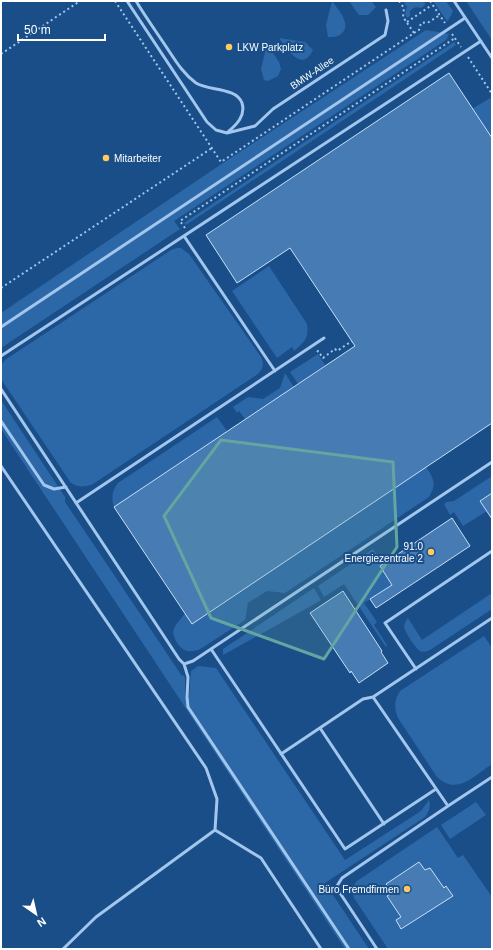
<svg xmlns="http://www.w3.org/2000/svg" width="493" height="950" viewBox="0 0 493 950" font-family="Helvetica,sans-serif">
<rect width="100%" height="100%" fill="#194e88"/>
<path fill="#2c68a7" d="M332,1C337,8 351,23 343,32C339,37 334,37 328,37L326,25Z
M349,1H371L376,7L368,15H359Z
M403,1H425C426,5 424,6 421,8C416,6 413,8 410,11V16L407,18L405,14L407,7Z
M433,1H446L453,11L449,19L447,21Z
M466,1H492V40Z
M426,30L449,34L446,40L174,221L180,229L1,348V313L220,165Z
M279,38L305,42L313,50C302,73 287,49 279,38Z
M454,42L456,45L186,225L184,223Z
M267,44L279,62L281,69L278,76L268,81L264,80L261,69Z
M492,97V138L472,109Z
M177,248H181L189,254L261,357C264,364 264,368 258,374L93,484C85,487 79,488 71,483L1,379L2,364L5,360L171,250Z
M269,266L307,324C309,339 305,341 294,351L292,347L277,358L232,291Z
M318,354L325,365L298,384L290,372Z
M285,373L294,387L245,419L239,411L237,413L233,407L248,397L263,399L280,388Z
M1,400L65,497V502L182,676L184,675L185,678V697H189L191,671L198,666L216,668L345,860L421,811L429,800C431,807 429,811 425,817L325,883L369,949H345L1,429Z
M217,417L227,431L114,507C111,497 112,491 118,483Z
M426,467C434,479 437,484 429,497L285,593L267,591L248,603L245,620L202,648C191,654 182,652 176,641C174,637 172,633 174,629C176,623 182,618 185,613Z
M492,476V493L480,501L487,511L463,526L454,512L450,515L444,504L447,502L454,501Z
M373,549L383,564L380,567L398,593L395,596L389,587L364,603L377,622L374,625L387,645L386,647L344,584L324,597L318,586Z
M314,588L321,600L304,610L223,655V649Z
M492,593V609L430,650C427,651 424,653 420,651C416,649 405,632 404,627C404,623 406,621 408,618L422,640Z
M484,636L492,648V764C474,776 457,796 437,777L398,718C394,708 394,700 400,691Z
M476,802L486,815L450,839L441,825Z
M437,827L458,858L463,855L492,897V949H388L354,898C352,890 352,887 357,881Z"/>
<path fill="#467bb3" stroke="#c8e0f9" d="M449,73L492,138V423L192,624L114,507L355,346L290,248L237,283L206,235Z
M492,493V519L480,501Z
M452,518L470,546L376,608L370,599L392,585L380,566Z
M343,591L382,651L381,652L388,663L359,683L351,671L350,673L310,613Z
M419,862L425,870L430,868L444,888L446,886L453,896L401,929L396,920L401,917L387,896L392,893L386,884Z"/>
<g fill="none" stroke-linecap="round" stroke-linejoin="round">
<path stroke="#a2c6ed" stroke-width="2" stroke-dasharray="2 3" stroke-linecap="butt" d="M115,1L221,162L414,33L403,17L404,8L399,1
M430,1L445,23
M407,22L432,5
M414,33L419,30L421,23L429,22L440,15
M452,34L461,47
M1,54L80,1
M468,57L492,94
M185,228L180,221L455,38
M1,288L212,148
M317,352L318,351L323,358L335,349L337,351L352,341"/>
<path stroke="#a2c6ed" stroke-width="3" d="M127,1L207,122L216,130L227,133L255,126L273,109L385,35L388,21L386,10
M136,1C145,16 155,30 165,45C174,58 182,73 196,83C208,91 236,87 242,103C246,116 236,125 228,132
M454,1L492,58
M184,236L275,371
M1,327L465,18
M1,356L481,41
M1,389L179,659L184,664L193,661L492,462
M1,421L44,485L54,489L66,487
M1,466L206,768L217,799L215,830L96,917L63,949
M76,503L324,338
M492,618L373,697L448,806L492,777
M211,649L345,849L436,789
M184,664L188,677L187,697L188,707L349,949
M416,669L385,623L492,551
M320,728L384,824
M281,754L363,699L373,697
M215,830L261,858L321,949
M377,949L340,893L337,886L342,878L448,806"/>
</g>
<path fill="#63a6a1" fill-opacity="0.2" stroke="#63a6a1" stroke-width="3" stroke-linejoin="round" d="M221,440L393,462L397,547L324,659L211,618L164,516Z"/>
<g fill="#ffcb5e" stroke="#194e88" stroke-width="1.5">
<circle cx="229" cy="47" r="4"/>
<circle cx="106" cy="158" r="4"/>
<circle cx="431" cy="552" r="4"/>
<circle cx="407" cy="889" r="4"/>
</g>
<g text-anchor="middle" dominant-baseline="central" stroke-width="4" stroke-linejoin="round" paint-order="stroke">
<g font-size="10" fill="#fff" stroke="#194e88" text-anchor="start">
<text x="237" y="47">LKW Parkplatz</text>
<text x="114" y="158">Mitarbeiter</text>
<text x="423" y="546" text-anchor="end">91.0<tspan x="423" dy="12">Energiezentrale 2</tspan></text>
<text x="399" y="889" text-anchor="end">Büro Fremdfirmen</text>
</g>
<g font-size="10" fill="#fff" stroke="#194e88">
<text transform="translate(312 73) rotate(-34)">BMW-Allee</text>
</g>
</g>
<rect width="493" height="950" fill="none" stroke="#ffffff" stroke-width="4"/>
<g transform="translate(36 914) rotate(146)" stroke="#194e88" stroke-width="3" paint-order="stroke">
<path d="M0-3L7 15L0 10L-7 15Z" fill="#ffffff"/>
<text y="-6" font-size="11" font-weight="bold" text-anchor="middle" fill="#ffffff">N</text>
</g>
<path d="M18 34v6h87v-6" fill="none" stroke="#ffffff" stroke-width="2"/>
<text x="24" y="34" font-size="12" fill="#ffffff" stroke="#194e88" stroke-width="3" paint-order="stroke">50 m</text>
</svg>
